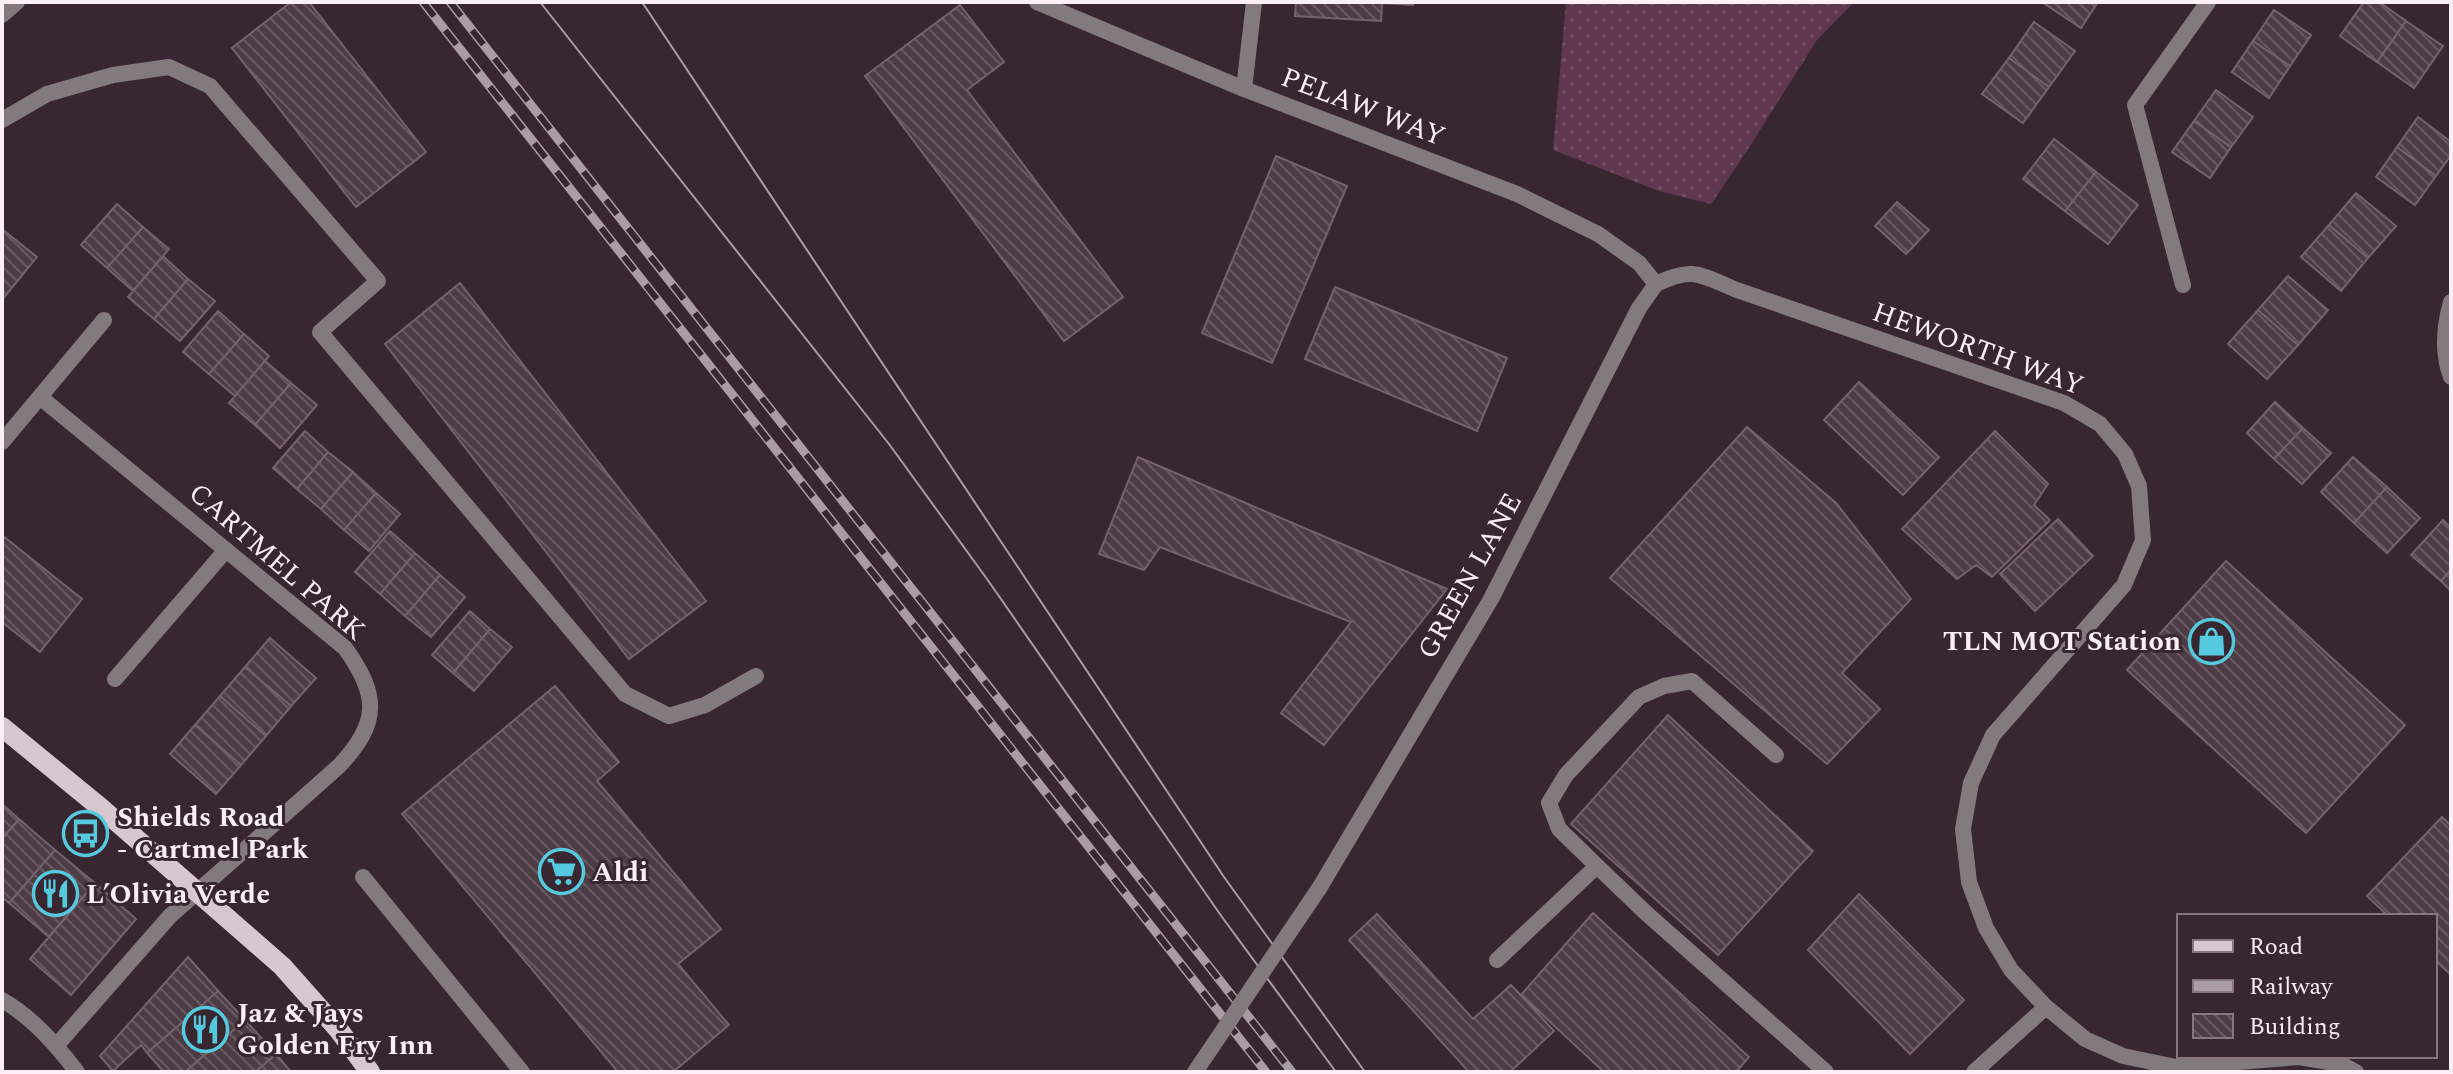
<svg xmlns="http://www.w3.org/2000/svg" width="2453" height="1074" viewBox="0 0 2453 1074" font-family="Spectral,serif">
<defs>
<pattern id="grass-dots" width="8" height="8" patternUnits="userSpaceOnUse" patternTransform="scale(2)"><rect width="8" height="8" fill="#5f374e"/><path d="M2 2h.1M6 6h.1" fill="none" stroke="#775468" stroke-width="1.8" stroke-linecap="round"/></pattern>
<pattern id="building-back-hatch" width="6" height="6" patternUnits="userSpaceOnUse" patternTransform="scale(2)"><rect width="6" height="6" fill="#4d3c45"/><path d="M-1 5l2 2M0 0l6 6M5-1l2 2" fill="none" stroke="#685860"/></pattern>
</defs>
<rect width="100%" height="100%" fill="#382730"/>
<path fill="url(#grass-dots)" d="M1566,2H1854L1817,40L1748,149L1711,204L1659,191L1553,150Z"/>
<path fill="url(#building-back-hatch)" stroke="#75626c" stroke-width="2" d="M291,2H309L426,152L356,207L232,48Z
M1296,2H1413V5L1382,3L1381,21L1295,16Z
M2042,2H2098L2081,28Z
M2364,2H2379L2406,21L2377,62L2340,36Z
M960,5L1004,62L967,90L1123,297L1064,341L865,76Z
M2274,10L2311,35L2290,66L2253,41Z
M2406,21L2443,46L2414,88L2377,62Z
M2034,22L2075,51L2049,87L2009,58Z
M2253,41L2290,66L2269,98L2232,72Z
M2009,58L2049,87L2023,123L1982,94Z
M2216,90L2253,117L2231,147L2194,121Z
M2418,117L2451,142V155L2436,176L2397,147Z
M2194,121L2231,147L2210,178L2172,152Z
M2054,139L2096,172L2065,211L2023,179Z
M2397,147L2436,176L2415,205L2376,177Z
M1276,156L1347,186L1272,363L1202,333Z
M2096,172L2138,205L2108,244L2065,211Z
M2356,193L2396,226L2368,258L2329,225Z
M1897,202L1929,230L1906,254L1875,226Z
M117,204L143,227L107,268L81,245Z
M2329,225L2368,258L2341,291L2301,257Z
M143,227L169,249L133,291L107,268Z
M2,229L37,257L2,300Z
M163,256L188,279L154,319L128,297Z
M2288,276L2328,310L2298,345L2258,310Z
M188,279L215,301L180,341L154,319Z
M460,283L706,601L629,659L385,344Z
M1335,287L1507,358L1477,431L1305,359Z
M2258,310L2298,345L2267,379L2228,344Z
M218,311L244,334L209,374L183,352Z
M244,334L269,356L235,396L209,374Z
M265,361L291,383L255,425L229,403Z
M1859,382L1939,457L1903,495L1824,420Z
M291,383L317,405L280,448L255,425Z
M2275,402L2303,428L2274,459L2247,433Z
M1747,427L1836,503L1911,599L1842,673L1880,709L1827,764L1610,578Z
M2303,428L2331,453L2302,484L2274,459Z
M305,431L328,452L297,489L273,468Z
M1995,431L2048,484L2034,505L2050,520L1992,577L1976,565L1957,579L1902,529Z
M328,452L353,472L321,509L297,489Z
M1138,457L1447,589L1324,745L1281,713L1351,622L1160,547L1144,570L1099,554Z
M2353,457L2387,487L2354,523L2321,492Z
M353,472L376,493L344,530L321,509Z
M2387,487L2420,518L2387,553L2354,523Z
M376,493L400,514L369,551L344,530Z
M2058,519L2093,556L2035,611L2000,574Z
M2443,520L2451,528V570L2441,581L2411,555Z
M390,531L415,553L380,594L355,572Z
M3,536L82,599L40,652L2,622Z
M415,553L440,575L405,616L380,594Z
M2226,561L2405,725L2306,833L2127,670Z
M2451,570V591L2441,581Z
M440,575L465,597L431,637L405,616Z
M470,611L490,629L453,673L432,655Z
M490,629L512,647L474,691L453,673Z
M270,638L316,678L291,706L245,667Z
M245,667L291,706L266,736L220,696Z
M555,686L619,762L597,781L721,929L678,964L729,1025L673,1072H618L402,814Z
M220,696L266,736L241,765L195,725Z
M1668,715L1813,851L1718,955L1571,824Z
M195,725L241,765L216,794L170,754Z
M2,804L19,819L2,839Z
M2442,817L2451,826V975L2435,960V916H2388L2367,896Z
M19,819L55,850L9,903L2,897V839Z
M55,850L95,883L49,937L9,903Z
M95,883L136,919L71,995L30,959Z
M1859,894L1964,1000L1910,1054L1808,950Z
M1593,913L1749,1057L1736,1072H1604L1521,995Z
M1377,914L1473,1019L1511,985L1554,1031L1510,1072H1469L1349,940Z
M188,957L218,991L147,1053L141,1045L113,1071L100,1056Z
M218,991L245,1020L185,1072H164L147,1053Z
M245,1020L276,1054L255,1072H185Z
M276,1054L291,1072H255Z"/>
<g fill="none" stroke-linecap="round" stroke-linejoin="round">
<path stroke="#837a7e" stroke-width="16" d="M1037,2L1244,89L1517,194L1598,234L1639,263L1656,284C1694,266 1700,275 1737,290L2064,403L2100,424L2125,454L2139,486L2143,540L2124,585L1993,735L1971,783L1963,829L1969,882L1986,928L2011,970L2046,1007L2085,1039L2123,1056L2176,1067L2299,1057L2341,1064L2356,1072
M2,15L17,2
M1244,89L1254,2
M2,120L47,94L113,75L169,67L210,86L378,281L320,332L625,694L669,716L705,705L756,676
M115,679L226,550
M1776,755L1692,681L1664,686L1639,697L1566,775L1549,803L1559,829L1597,866L1646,913L1826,1072
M363,877L522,1072
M1497,960L1597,866
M1974,1072L2046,1007"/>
<path stroke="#837a7e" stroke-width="16" d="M2183,285L2135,105L2208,2
M2451,302C2444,327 2442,353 2451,377
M40,397L345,648C379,695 380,723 339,766L170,916L56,1046
M2,442L104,320
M1320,887L1491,599L1639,308L1656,284
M2,1000C32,1017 56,1044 77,1072"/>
<path stroke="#d9c7d0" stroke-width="20" d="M2,727L101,808L282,966L338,1029L370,1072"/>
<path stroke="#aa9ca3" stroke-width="2" d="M540,2L889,444L987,579L1222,917L1336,1072
M642,2L1224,877L1365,1072"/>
<defs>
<path id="rail" d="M423,2L1266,1072
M450,2L1292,1072"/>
</defs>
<use href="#rail" stroke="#aa9ca3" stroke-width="9"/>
<use href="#rail" stroke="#382730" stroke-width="6" stroke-dasharray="18" stroke-linecap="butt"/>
<path stroke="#837a7e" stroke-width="16" d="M1195,1072L1320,887"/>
</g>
<defs>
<symbol id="shop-ring" viewBox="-11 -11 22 22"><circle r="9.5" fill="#382730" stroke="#55cadf" stroke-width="1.5"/><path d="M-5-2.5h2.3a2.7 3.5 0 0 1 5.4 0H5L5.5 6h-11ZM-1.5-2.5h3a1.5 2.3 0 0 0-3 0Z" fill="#55cadf"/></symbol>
<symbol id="bus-ring" viewBox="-11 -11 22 22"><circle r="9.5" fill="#382730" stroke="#55cadf" stroke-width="1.5"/><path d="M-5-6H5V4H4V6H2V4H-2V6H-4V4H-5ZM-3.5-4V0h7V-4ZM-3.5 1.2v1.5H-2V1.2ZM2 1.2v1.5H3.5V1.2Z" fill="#55cadf"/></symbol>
<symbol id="supermarket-ring" viewBox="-11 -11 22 22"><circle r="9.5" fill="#382730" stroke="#55cadf" stroke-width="1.5"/><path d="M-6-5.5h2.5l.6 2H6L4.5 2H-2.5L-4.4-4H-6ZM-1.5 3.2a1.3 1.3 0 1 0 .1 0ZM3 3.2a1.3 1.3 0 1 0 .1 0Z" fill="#55cadf"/></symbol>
<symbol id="restaurant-ring" viewBox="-11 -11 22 22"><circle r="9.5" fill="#382730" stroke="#55cadf" stroke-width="1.5"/><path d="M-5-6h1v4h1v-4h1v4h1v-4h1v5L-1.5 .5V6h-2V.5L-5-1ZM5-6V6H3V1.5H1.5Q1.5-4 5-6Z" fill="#55cadf"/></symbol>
</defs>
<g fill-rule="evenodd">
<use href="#shop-ring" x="2186" y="616" width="51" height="51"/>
<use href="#bus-ring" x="60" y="808" width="51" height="51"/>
<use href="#supermarket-ring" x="536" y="846" width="51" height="51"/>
<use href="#restaurant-ring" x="30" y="868" width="51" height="51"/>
<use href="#restaurant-ring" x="180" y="1004" width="51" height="51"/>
</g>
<g text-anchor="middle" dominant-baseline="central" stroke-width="6" stroke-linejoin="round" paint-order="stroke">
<g font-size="28" fill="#fcf0f6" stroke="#382730">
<text transform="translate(1363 107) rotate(21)">PELAW WAY</text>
<text transform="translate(1978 349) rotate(20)">HEWORTH WAY</text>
<text transform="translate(277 562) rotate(41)">CARTMEL PARK</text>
<text transform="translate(1470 576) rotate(-61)">GREEN LANE</text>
</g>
<g font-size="28" font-weight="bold" fill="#fcf0f6" stroke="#382730" text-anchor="start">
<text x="2181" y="641" text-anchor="end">TLN MOT Station</text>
<text x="117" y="817">Shields Road<tspan x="117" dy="32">- Cartmel Park</tspan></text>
<text x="592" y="872">Aldi</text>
<text x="86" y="894">L’Olivia Verde</text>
<text x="237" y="1013">Jaz &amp; Jays<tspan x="237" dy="32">Golden Fry Inn</tspan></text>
</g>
</g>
<rect width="2453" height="1074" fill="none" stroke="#fcf0f6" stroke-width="8"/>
<rect x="2177" y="914" width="260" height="144" fill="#382730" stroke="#86777f" stroke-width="2"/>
<rect x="2193" y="940" width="40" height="12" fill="#d9c7d0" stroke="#86777f" stroke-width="2"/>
<text x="2249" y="954" font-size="24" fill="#fcf0f6">Road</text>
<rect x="2193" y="980" width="40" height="12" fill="#aa9ca3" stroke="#86777f" stroke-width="2"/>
<text x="2249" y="994" font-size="24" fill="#fcf0f6">Railway</text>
<rect x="2193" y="1014" width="40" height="24" fill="url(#building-back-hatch)" stroke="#86777f" stroke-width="2"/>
<text x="2249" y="1034" font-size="24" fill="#fcf0f6">Building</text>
</svg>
